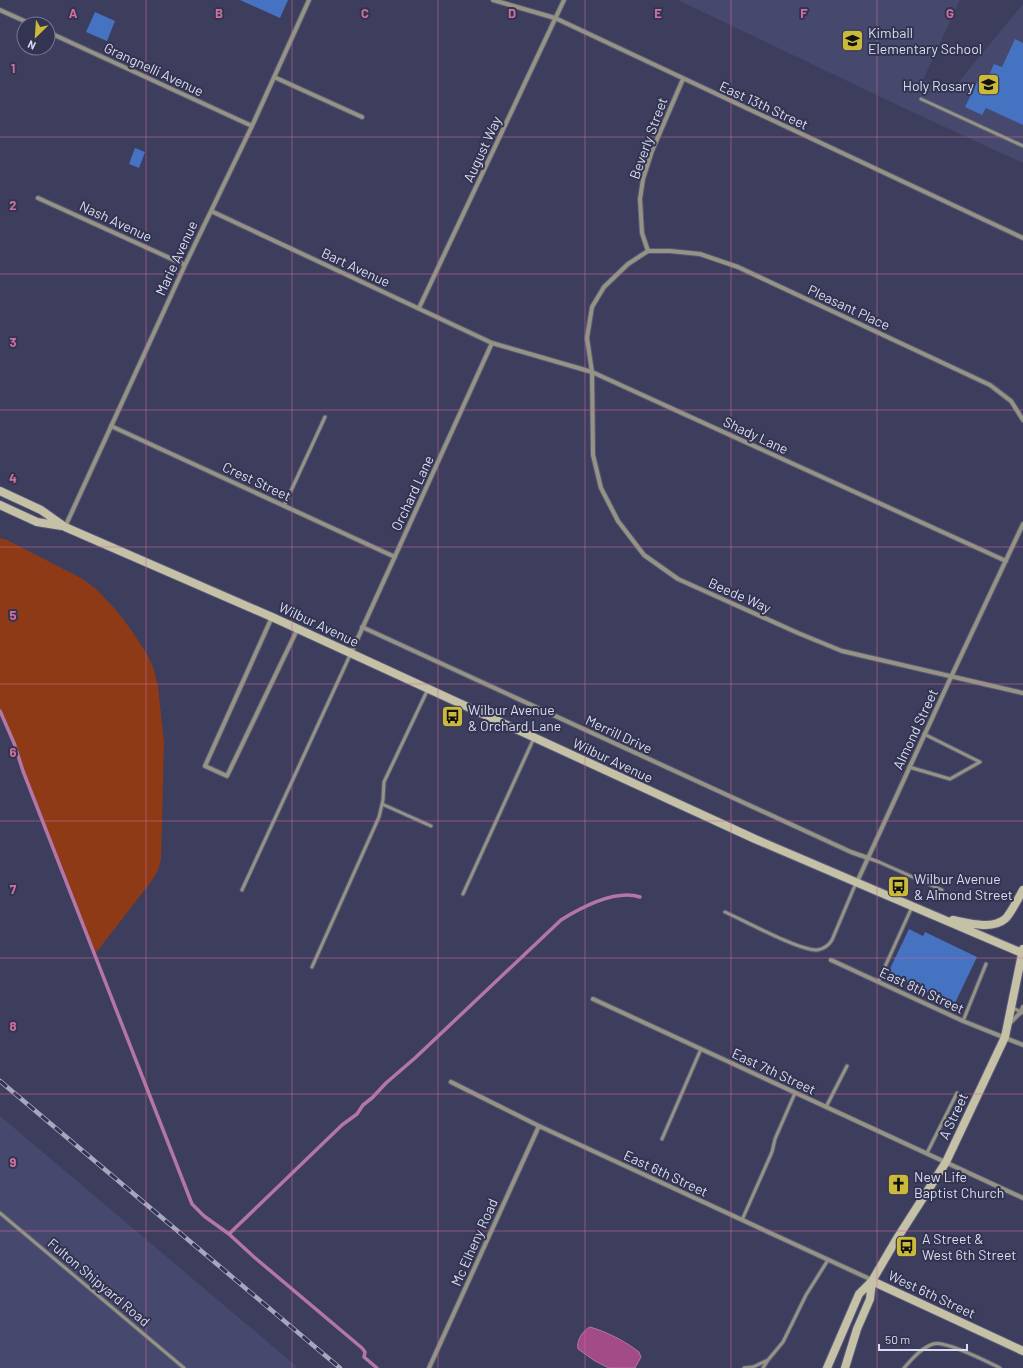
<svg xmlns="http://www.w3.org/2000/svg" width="1023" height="1368" viewBox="0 0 1023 1368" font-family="Barlow,sans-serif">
<rect width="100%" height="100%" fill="#3d3e5d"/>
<path fill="#46486d" d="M678,0H960L923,80L951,91L1023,4V163L910,111Z
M0,1116L296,1366L295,1368H0Z"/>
<path fill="#8f3a16" d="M0,538L7,540L81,578L96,589L116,610L132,631L148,656L154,670L158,686L164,743L161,859L158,870L153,879L95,954L23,771L14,743L0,711Z"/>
<path fill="#a24b86" stroke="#b376a6" d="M590,1327C607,1332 625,1341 639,1352L641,1357L635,1368H609L595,1361L578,1349C576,1341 583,1330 590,1327Z"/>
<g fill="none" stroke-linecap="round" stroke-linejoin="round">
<path stroke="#b376a6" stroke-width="3.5" d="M0,711L14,743L23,771L192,1204L204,1216L229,1234L254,1257L362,1348L365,1352L364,1357L377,1368
M229,1234L342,1125L357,1114L363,1105L372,1098L386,1083L415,1058L561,920C582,907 615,889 640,897"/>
</g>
<path fill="#4672c2" d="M240,0H288L280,18Z
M95,12L115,21L107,41L86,32Z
M1015,39L1023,43V125L986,108L982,115L965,107L978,80L985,84L994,64L1002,67Z
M135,148L145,152L139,168L129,164Z
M909,929L923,936L925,932L977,957L954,1005L888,973Z"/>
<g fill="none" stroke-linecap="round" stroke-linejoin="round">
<defs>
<path id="lane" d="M921,99L1023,146
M284,506L325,417
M909,767L950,779L980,762L924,734
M382,804L431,826
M868,858L879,862L942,890
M242,890L351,653
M463,894L534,738
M725,912C743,920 800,951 817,950C823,949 829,945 832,940L856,883
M312,967L379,817L383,800L384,782L428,689
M878,982L912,907
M1013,1008L1023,1013
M963,1021L986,964
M826,1107L847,1066
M662,1139L701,1049
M927,1153L957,1093
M0,1213L184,1368
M742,1220L772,1152L775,1139L795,1093
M744,1368L753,1367L768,1360
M763,1368L768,1360L783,1342L806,1295L828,1260
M904,1368C912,1359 921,1348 933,1344C945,1340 988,1362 1000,1368"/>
<path id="street" d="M493,0L555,18L1023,238
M0,10L31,24
M48,32L252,126
M274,77L362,117
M683,79L652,151L643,179L640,199L642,233L648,251L628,264L604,287L592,307L587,338L592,372L593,455L601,488L618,521L644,555L678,579L798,633L842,651L1023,693
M38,198L185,265
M211,211L492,343L592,372L1006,561
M648,251H670L700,254L738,267L990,385L1011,401L1023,420
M419,308L564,0
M111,426L395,557
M65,527L185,265L252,126L309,0
M272,617L205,766L227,776L298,628
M362,627L851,852L868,858
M351,653L492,343
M857,882L951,677L1023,524
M831,960L963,1021L1023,1045
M593,999L1023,1198
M1009,1024L1021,1012L1023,1007
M451,1082L539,1126L872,1280
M429,1368L539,1126"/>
<path id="secondary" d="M0,491L41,510L65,527L272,617L755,839L1022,953
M0,505L37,522L62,526
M953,920C968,923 992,930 1005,919C1010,915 1019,897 1023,890
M872,1281L1023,1351
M827,1368L859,1294L872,1281L896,1240L946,1162L1005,1037L1023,949
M845,1368L857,1329L870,1299L872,1281"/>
</defs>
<use href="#lane" stroke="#595a77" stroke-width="5"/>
<use href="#street" stroke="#595a77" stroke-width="6"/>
<use href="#secondary" stroke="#595a77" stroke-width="10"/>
<use href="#lane" stroke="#959383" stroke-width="3"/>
<use href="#street" stroke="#959383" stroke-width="4"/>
<use href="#secondary" stroke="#c4c1a7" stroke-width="8"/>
<defs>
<path id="rail" d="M0,1081L340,1368"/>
</defs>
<use href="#rail" stroke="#a7a8bf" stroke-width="4.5"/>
<use href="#rail" stroke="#323451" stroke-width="3" stroke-dasharray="9" stroke-linecap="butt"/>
</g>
<path fill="none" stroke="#cd709e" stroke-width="1" stroke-opacity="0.55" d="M146,0V1368M292,0V1368M438,0V1368M585,0V1368M731,0V1368M877,0V1368M0,137H1023M0,274H1023M0,410H1023M0,547H1023M0,684H1023M0,821H1023M0,958H1023M0,1094H1023M0,1231H1023"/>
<defs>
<symbol id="school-square" viewBox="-11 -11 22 22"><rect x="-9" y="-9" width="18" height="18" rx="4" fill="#cbba39" stroke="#323451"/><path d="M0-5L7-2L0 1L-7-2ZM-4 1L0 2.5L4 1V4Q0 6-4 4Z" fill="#111"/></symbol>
<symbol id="bus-square" viewBox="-11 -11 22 22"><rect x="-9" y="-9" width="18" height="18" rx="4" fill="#cbba39" stroke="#323451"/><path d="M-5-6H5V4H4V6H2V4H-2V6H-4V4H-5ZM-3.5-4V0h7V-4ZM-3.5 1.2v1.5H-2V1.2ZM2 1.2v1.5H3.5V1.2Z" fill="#111"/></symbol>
<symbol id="church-square" viewBox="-11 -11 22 22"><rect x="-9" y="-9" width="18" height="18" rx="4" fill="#cbba39" stroke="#323451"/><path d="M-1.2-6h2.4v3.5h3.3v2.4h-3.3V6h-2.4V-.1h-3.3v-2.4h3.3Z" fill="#111"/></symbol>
</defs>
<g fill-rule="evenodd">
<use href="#school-square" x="840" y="28" width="25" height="25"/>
<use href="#school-square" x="976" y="72" width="25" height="25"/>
<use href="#bus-square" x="440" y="704" width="25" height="25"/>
<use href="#bus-square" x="886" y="874" width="25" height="25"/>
<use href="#church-square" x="886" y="1172" width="25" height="25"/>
<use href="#bus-square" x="894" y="1234" width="25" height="25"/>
</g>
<g text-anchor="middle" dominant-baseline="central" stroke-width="4" stroke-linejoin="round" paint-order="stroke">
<g font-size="14" fill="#dadcef" stroke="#323451" text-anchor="start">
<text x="868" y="32">Kimball<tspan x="868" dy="16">Elementary School</tspan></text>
<text x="974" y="85" text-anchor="end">Holy Rosary</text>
<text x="468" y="709">Wilbur Avenue<tspan x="468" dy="16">&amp; Orchard Lane</tspan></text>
<text x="914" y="878">Wilbur Avenue<tspan x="914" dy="16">&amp; Almond Street</tspan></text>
<text x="914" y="1176">New Life<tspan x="914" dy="16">Baptist Church</tspan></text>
<text x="922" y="1238">A Street &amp;<tspan x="922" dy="16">West 6th Street</tspan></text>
</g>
<g font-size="14" fill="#dadcef" stroke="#323451">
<text transform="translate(154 69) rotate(25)">Grangnelli Avenue</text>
<text transform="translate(764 105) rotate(25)">East 13th Street</text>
<text transform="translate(648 138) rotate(-70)">Beverly Street</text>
<text transform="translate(482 149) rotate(-65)">August Way</text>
<text transform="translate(116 221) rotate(25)">Nash Avenue</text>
<text transform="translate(176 258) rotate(-65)">Marie Avenue</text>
<text transform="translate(356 267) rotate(25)">Bart Avenue</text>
<text transform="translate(849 307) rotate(25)">Pleasant Place</text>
<text transform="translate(756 435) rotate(25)">Shady Lane</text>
<text transform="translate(257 481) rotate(25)">Crest Street</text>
<text transform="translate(412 493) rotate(-65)">Orchard Lane</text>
<text transform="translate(740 595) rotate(24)">Beede Way</text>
<text transform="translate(319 624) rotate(25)">Wilbur Avenue</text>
<text transform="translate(915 729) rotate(-65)">Almond Street</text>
<text transform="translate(619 734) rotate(25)">Merrill Drive</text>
<text transform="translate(613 760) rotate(25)">Wilbur Avenue</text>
<text transform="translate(922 990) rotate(25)">East 8th Street</text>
<text transform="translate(774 1071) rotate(25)">East 7th Street</text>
<text transform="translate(953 1116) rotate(-65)">A Street</text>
<text transform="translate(666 1173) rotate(25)">East 6th Street</text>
<text transform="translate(474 1242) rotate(-66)">Mc Elheny Road</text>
<text transform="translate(99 1282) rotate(40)">Fulton Shipyard Road</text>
<text transform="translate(932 1294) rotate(25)">West 6th Street</text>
</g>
</g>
<g font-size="13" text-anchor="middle" font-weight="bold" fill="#cd709e" stroke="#323451" stroke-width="4" stroke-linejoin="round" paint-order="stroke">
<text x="73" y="18">A</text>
<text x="219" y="18">B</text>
<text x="365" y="18">C</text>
<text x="512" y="18">D</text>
<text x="658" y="18">E</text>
<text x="804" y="18">F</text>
<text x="950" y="18">G</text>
<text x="13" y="73">1</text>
<text x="13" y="210">2</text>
<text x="13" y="347">3</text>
<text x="13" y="483">4</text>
<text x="13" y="620">5</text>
<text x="13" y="757">6</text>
<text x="13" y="894">7</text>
<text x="13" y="1031">8</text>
<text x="13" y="1167">9</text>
</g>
<g transform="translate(36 36) rotate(205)"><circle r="19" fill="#323451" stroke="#757790"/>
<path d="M0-3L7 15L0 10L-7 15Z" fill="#cbba39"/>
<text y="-6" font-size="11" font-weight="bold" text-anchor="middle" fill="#dadcef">N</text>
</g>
<path d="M879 1344v6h88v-6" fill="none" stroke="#dadcef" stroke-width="2"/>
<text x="885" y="1344" font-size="12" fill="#dadcef" stroke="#323451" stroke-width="3" paint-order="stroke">50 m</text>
</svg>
